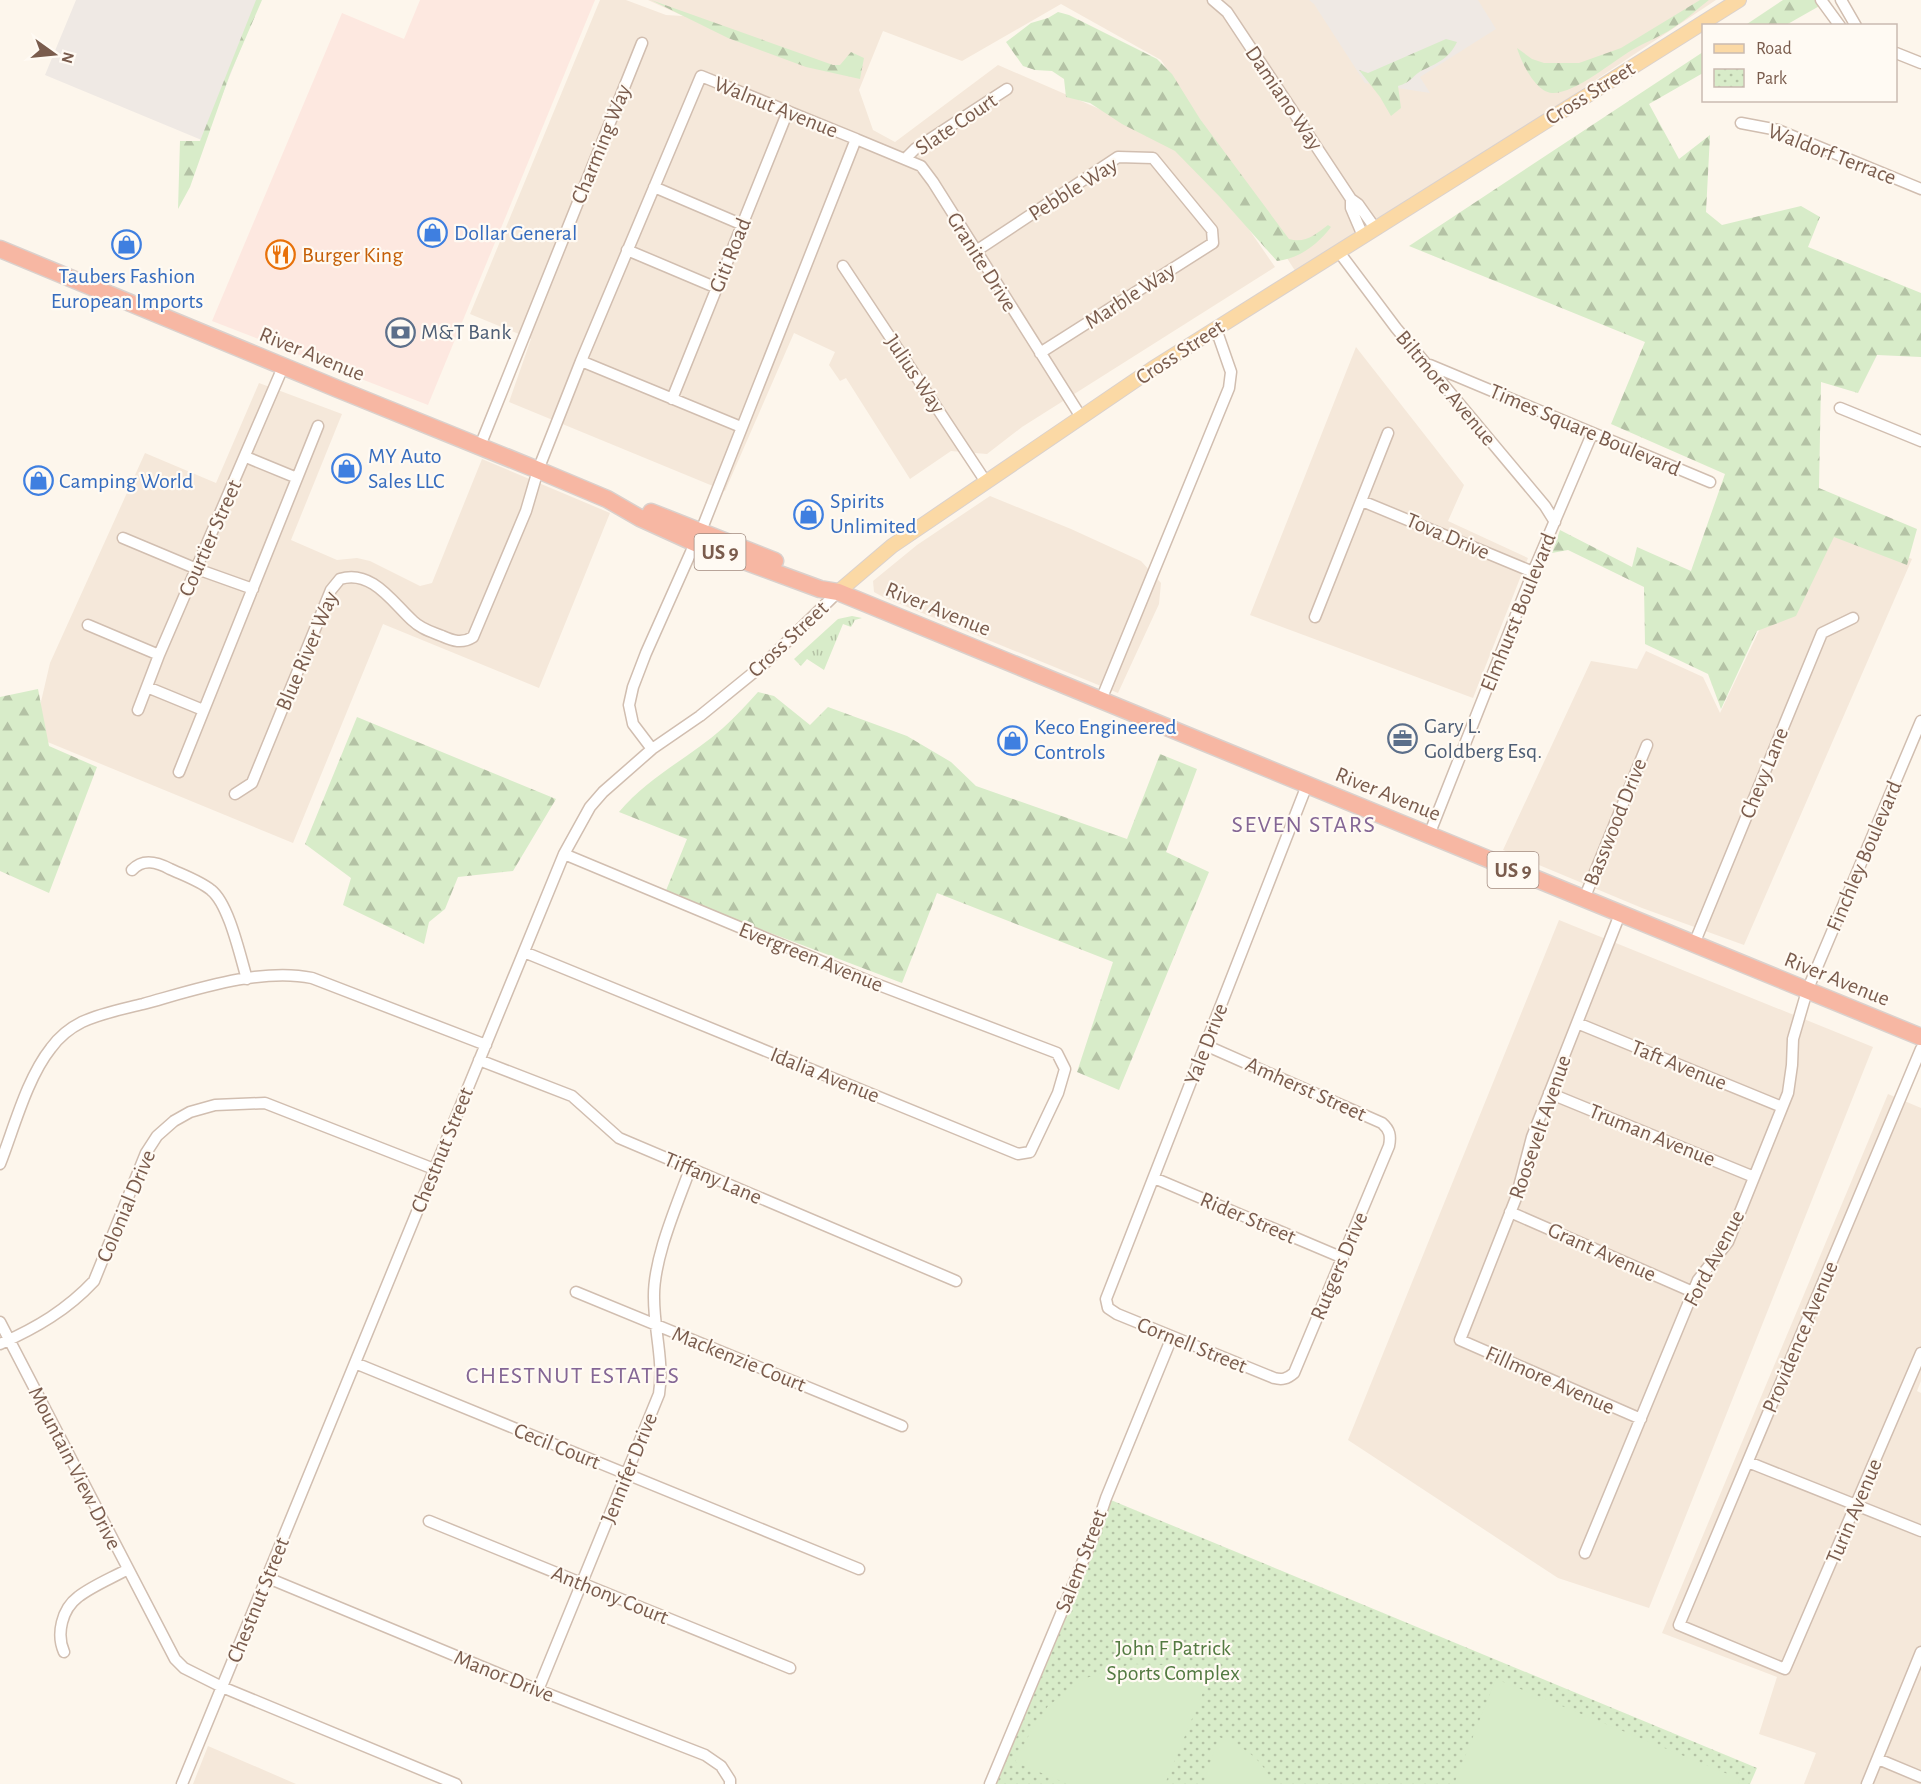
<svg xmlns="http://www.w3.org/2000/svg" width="1921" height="1784" viewBox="0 0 1921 1784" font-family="'Alegreya Sans',sans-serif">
<defs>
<pattern id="grass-tufts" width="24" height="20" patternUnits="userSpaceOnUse" patternTransform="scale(1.5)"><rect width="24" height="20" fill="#d8ecc9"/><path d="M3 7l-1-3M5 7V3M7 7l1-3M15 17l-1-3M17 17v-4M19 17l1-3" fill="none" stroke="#b4c2a5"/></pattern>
<pattern id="forest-firs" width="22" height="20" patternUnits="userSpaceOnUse" patternTransform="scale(1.5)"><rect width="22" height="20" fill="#d8ecc9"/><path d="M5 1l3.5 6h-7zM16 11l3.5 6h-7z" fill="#b4c2a5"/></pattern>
<pattern id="park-dots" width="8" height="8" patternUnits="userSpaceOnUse" patternTransform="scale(1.5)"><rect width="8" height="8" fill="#d8ecc9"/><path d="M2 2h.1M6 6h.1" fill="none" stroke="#b4c2a5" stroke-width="1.8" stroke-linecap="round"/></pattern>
</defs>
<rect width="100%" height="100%" fill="#fdf6ec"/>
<path fill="#f5e8da" d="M600,0H626L666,15L683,16L648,0H1716L1299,277L1161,60L1061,4L962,61L883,31L859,90L873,130L895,142L998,65L1194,150L1275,267L1022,427L987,454L951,451L910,479L846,378L840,381L829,365L835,352L794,333L725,491L509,402L531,339L470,314Z
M1356,347L1464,485L1448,521L1528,558L1473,698L1250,615Z
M259,383L342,414L291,540L337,560L357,558L370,561L420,586L432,583L482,459L610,513L539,688L383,624L293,843L33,736L50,663L145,453L216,483Z
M990,496L1071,529L1141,561L1161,583L1159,604L1118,693L883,597L874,592L873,581L917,545Z
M1812,519L1912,559L1744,945L1642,908L1503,850L1591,661L1637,669L1646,651L1703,677L1720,713Z
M1559,920L1873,1047L1649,1608L1558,1578L1348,1440Z
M1888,1094L1921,1108V1381L1917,1391L1921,1393V1784H1804L1816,1753L1759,1734L1777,1677L1662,1633Z
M208,1746L296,1784H193Z"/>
<path fill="#fde8e0" d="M420,0H595L428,405L212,321L342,13L404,39Z"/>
<path fill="#efe9e4" d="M76,0H260L204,141L45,75Z
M1309,0H1478L1496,29L1420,77L1430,93L1365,83L1314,4Z"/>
<path fill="url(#grass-tufts)" d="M852,616L862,618L855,620L851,627L843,624L824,670L807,659L801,666L794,659L838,619Z"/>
<path fill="url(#forest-firs)" d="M256,0H262L230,74L190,187L178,209L180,141H200Z
M651,0L833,65H840L851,52L864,58L860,79L806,67L728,38Z
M1700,0H1709C1697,9 1686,20 1673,28C1660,37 1645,42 1632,50C1613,61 1575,94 1552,93C1535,92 1521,61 1517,48L1532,59L1544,63H1579L1621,48Z
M1783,0H1830L1786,25L1744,26Z
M1058,12L1069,15L1157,59L1172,74L1200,119L1289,239C1305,244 1316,234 1328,225L1331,227C1318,244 1299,259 1277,261L1220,197L1175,151L1122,124L1090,103L1066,97L1064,79L1052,71L1035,70L1023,66L1006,42L1031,23L1048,18Z
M1446,39L1457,42C1449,59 1437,63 1421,71C1412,76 1412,82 1398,86L1401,108L1391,116L1380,97L1359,70L1368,73L1375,70Z
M1703,52V73L1649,104L1679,159L1710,135L1706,212L1722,225L1801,206L1820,217L1808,247L1921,293V357L1877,355L1858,393L1821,382L1819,488L1917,529L1907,565L1834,537L1796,616L1757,631L1721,709L1708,674L1645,644L1644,587L1568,550L1552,553L1560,530L1632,567L1637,547L1691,571L1725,474L1611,424L1645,342L1409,246Z
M38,689L49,746L97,767L49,893L0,871V697Z
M758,692L774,696L810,725L828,707L907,736L951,762L976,786L1127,839L1160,754L1197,769L1166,852L1209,872L1119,1090L1077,1072L1113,962L937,893L902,983L665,893L687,839L619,812C648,777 689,758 723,728C735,717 747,704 758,692Z
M357,717L556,799L513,871L458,877L445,909L429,922L424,944L343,905L351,878L305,844Z"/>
<path fill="url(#park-dots)" d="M1106,1498L1757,1768L1750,1784H989Z"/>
<path fill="#d8ecc9" d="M1131,1664L1166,1665L1208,1680L1165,1784H1068L1015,1762L1030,1733L1048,1706L1086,1678Z
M1496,1679L1740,1779L1738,1784H1454Z
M1219,1737C1246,1749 1260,1756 1273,1784H1203Z"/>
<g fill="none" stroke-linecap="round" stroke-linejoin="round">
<defs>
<path id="minor" d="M1213,0L1227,12L1351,199L1358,204L1375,228
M1821,0L1840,26
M1841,0L1856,26
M1896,53L1921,63
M1741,123L1778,130L1921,189
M856,139L921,166L933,182L1081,417
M905,159L915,149L1007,89
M654,187L743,225
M1351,199V208L1363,236
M627,250L717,288
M976,251L1118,157L1153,158L1212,230L1213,243L1040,353
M1339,252L1396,328L1545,506L1555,522
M843,266L986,482
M581,361L741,427
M1430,365L1710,482
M672,399L788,111
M1840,408L1921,441
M480,446L642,43
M246,457L297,478
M1362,501L1533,572
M123,538L197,569L253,589
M1315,617L1388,433
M88,625L159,655
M147,687L203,710
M1101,700L1229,388L1231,372L1216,329
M138,710L159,655L283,367
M652,749L700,716L764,664L838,592
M179,772L318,426
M235,794L252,783L331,590L340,579C372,569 393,603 413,621C421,629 432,632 442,636C453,641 462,644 473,637L526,511L538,470L581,361L701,76L856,139L701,531
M1429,835L1533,572L1592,434
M132,870C143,858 157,862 170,869C183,875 200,881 211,890C229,904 240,956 247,979
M1584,899L1647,745
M1620,914L1532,1137L1516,1198L1460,1340L1641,1419
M1694,944L1822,633L1853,618
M524,952L1018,1154L1030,1152L1058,1093L1065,1069L1057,1053L871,982L564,854
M1577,1023L1782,1107
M1205,1045L1382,1123C1390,1130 1391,1136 1389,1146L1294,1373C1287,1379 1282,1380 1274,1378L1117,1314L1108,1308L1106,1299C1173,1128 1240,956 1307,785
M1921,1049L1679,1625L1785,1669L1921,1353
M479,1060L572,1096L619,1138L956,1281
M1549,1093L1754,1177
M0,1164C14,1128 27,1078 51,1048C59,1037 70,1028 82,1022C101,1013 123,1009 143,1004C194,990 261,967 312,978L486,1045
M1154,1178L1343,1258
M1510,1212L1693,1292
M576,1292L902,1426
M0,1322L175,1659L184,1668L222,1687L456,1784
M0,1344C36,1328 67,1310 94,1281L146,1153L157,1136L174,1121L190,1112L215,1105L265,1103L434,1169
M355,1363L859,1569
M1748,1462L1921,1531
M429,1521L790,1668
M1585,1553L1698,1280L1728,1242L1788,1093L1792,1065L1793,1039L1807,991L1921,721
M268,1578L538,1690L705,1755L721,1766L730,1780V1784
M64,1652C56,1634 62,1609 78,1597C92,1586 112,1578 128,1569
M538,1690L659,1394C664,1360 654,1331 654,1298C653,1259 677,1205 690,1169
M1878,1759L1921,1777
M182,1784L564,854L590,807L603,792L652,749L633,724L629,705L633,687L646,653L695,543
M990,1784L1093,1537L1106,1498L1172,1337
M1867,1784L1921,1652"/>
<path id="major" d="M838,592L892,546L1152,369L1739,0"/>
<path id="highway" d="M0,249L338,389L538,470L607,499L640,518L695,543L820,589L838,592L1921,1037
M651,512L775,561"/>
</defs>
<use href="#minor" stroke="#d1beb0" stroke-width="13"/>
<use href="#major" stroke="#dad1cd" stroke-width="16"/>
<use href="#highway" stroke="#dad1cd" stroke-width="19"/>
<use href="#minor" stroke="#fff" stroke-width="10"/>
<use href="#major" stroke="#fbd9a5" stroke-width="14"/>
<use href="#highway" stroke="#f7b7a3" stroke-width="16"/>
</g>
<defs>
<symbol id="shop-ring" viewBox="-11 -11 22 22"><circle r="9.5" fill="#fffaf3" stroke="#3f7fe0" stroke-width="1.5"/><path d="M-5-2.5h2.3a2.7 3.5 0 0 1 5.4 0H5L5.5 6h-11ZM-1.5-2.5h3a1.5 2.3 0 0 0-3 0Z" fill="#3f7fe0"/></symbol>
<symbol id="restaurant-ring" viewBox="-11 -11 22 22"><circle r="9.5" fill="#fffaf3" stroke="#e8710a" stroke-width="1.5"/><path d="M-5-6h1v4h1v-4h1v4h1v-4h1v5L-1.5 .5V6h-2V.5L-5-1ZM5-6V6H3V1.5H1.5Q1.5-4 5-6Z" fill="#e8710a"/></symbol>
<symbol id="bank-ring" viewBox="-11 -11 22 22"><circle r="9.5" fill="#fffaf3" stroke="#5c6f8a" stroke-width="1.5"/><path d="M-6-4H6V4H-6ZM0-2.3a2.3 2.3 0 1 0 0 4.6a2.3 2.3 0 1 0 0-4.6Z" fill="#5c6f8a"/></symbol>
<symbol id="office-ring" viewBox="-11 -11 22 22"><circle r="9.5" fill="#fffaf3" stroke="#5c6f8a" stroke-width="1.5"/><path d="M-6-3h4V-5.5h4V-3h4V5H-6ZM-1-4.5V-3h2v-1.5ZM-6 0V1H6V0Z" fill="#5c6f8a"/></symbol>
</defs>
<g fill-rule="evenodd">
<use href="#shop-ring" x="416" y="216" width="33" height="33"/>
<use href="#shop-ring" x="110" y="228" width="33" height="33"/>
<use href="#restaurant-ring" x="264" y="238" width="33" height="33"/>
<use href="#bank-ring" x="384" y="316" width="33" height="33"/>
<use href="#shop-ring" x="330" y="452" width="33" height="33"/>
<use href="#shop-ring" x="22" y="464" width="33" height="33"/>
<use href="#shop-ring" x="792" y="498" width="33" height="33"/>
<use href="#office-ring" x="1386" y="722" width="33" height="33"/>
<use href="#shop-ring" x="996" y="724" width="33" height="33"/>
</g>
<g text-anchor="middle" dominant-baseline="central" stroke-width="4.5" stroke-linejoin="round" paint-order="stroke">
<g fill="#fffaf3" stroke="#a28b7f" stroke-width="1.5">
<rect x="694.5" y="534" width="51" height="36" rx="4.5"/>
<rect x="1487.5" y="852" width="51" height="36" rx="4.5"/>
</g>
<g font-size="21" font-weight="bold" fill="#7a5c4d">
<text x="720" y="552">US 9</text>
<text x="1513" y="870">US 9</text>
</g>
<g font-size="22" fill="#7a5c4d" stroke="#fffaf3">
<text transform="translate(1590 93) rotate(-32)">Cross Street</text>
<text transform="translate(1284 98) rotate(56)">Damiano Way</text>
<text transform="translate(776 107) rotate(22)">Walnut Avenue</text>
<text transform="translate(956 124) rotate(-34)">Slate Court</text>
<text transform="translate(601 144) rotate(-68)">Charming Way</text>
<text transform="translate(1832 154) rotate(21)">Waldorf Terrace</text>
<text transform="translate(1073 189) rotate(-32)">Pebble Way</text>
<text transform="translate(730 255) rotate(-68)">Giti Road</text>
<text transform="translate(982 262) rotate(58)">Granite Drive</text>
<text transform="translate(1130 296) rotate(-33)">Marble Way</text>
<text transform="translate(1180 352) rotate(-33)">Cross Street</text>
<text transform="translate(312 354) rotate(22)">River Avenue</text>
<text transform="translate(915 374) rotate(56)">Julius Way</text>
<text transform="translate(1446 388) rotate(50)">Biltmore Avenue</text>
<text transform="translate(1585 430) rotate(23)">Times Square Boulevard</text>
<text transform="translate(1448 536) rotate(23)">Tova Drive</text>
<text transform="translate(210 538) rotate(-66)">Courtier Street</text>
<text transform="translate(938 609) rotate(22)">River Avenue</text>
<text transform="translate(1518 612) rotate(-68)">Elmhurst Boulevard</text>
<text transform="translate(788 639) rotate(-43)">Cross Street</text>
<text transform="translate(307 651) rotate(-67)">Blue River Way</text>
<text transform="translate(1764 773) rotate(-68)">Chevy Lane</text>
<text transform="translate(1388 794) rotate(22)">River Avenue</text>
<text transform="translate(1615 822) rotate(-68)">Basswood Drive</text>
<text transform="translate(1864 856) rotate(-67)">Finchley Boulevard</text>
<text transform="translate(811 957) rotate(22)">Evergreen Avenue</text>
<text transform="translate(1837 979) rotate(22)">River Avenue</text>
<text transform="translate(1206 1044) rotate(-69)">Yale Drive</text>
<text transform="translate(1679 1065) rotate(22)">Taft Avenue</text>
<text transform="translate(825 1075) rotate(22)">Idalia Avenue</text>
<text transform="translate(1306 1089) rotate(24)">Amherst Street</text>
<text transform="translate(1540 1127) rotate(-71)">Roosevelt Avenue</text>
<text transform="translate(1652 1135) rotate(22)">Truman Avenue</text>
<text transform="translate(442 1150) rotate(-68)">Chestnut Street</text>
<text transform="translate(713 1178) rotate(23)">Tiffany Lane</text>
<text transform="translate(126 1206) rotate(-67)">Colonial Drive</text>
<text transform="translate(1248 1218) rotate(23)">Rider Street</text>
<text transform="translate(1602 1252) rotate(24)">Grant Avenue</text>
<text transform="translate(1714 1258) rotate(-62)">Ford Avenue</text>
<text transform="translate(1339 1266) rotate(-67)">Rutgers Drive</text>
<text transform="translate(1800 1337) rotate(-67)">Providence Avenue</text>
<text transform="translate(1192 1345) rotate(22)">Cornell Street</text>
<text transform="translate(739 1359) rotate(22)">Mackenzie Court</text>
<text transform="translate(1550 1380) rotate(24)">Fillmore Avenue</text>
<text transform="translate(557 1446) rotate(22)">Cecil Court</text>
<text transform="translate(75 1468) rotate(63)">Mountain View Drive</text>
<text transform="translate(629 1468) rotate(-68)">Jennifer Drive</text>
<text transform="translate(1854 1511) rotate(-67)">Turin Avenue</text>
<text transform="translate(1081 1561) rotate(-69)">Salem Street</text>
<text transform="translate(610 1595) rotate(22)">Anthony Court</text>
<text transform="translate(258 1600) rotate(-68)">Chestnut Street</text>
<text transform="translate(504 1676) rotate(22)">Manor Drive</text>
</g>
<g font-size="22" fill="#366cbe" stroke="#fffaf3" text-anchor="start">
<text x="454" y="233">Dollar General</text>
<text x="127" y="276" text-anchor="middle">Taubers Fashion<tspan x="127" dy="25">European Imports</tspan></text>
<text x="368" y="456">MY Auto<tspan x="368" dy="25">Sales LLC</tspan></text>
<text x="59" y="481">Camping World</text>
<text x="830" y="501">Spirits<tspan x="830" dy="25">Unlimited</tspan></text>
<text x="1034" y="727">Keco Engineered<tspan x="1034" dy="25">Controls</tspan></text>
</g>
<g font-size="22" fill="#c56008" stroke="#fffaf3" text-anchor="start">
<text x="302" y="255">Burger King</text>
</g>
<g font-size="22" fill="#4e5e75" stroke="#fffaf3" text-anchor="start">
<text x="421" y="332">M&amp;T Bank</text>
<text x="1424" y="726">Gary L.<tspan x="1424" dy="25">Goldberg Esq.</tspan></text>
</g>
<g font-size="22" fill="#537a41" stroke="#fffaf3">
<text x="1173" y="1648">John F Patrick<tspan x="1173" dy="25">Sports Complex</tspan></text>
</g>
<g font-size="24" letter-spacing="1.5" fill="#846695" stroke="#fffaf3">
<text x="1304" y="825">SEVEN STARS</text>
<text x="573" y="1376">CHESTNUT ESTATES</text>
</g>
</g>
<rect x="1702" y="24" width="195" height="78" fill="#fffaf3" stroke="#cabbb1" stroke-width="1.5"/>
<rect x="1714" y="44" width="30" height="9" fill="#fbd9a5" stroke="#cabbb1" stroke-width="1.5"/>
<text x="1756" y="54" font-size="18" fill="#7a5c4d">Road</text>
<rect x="1714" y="69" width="30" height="18" fill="url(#park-dots)" stroke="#cabbb1" stroke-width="1.5"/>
<text x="1756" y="84" font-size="18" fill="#7a5c4d">Park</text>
<g transform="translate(54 54) rotate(105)" stroke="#fffaf3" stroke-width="4.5" paint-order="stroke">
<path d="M0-4.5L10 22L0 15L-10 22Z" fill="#7a5c4d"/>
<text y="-9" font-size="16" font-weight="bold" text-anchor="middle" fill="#7a5c4d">N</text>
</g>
</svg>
